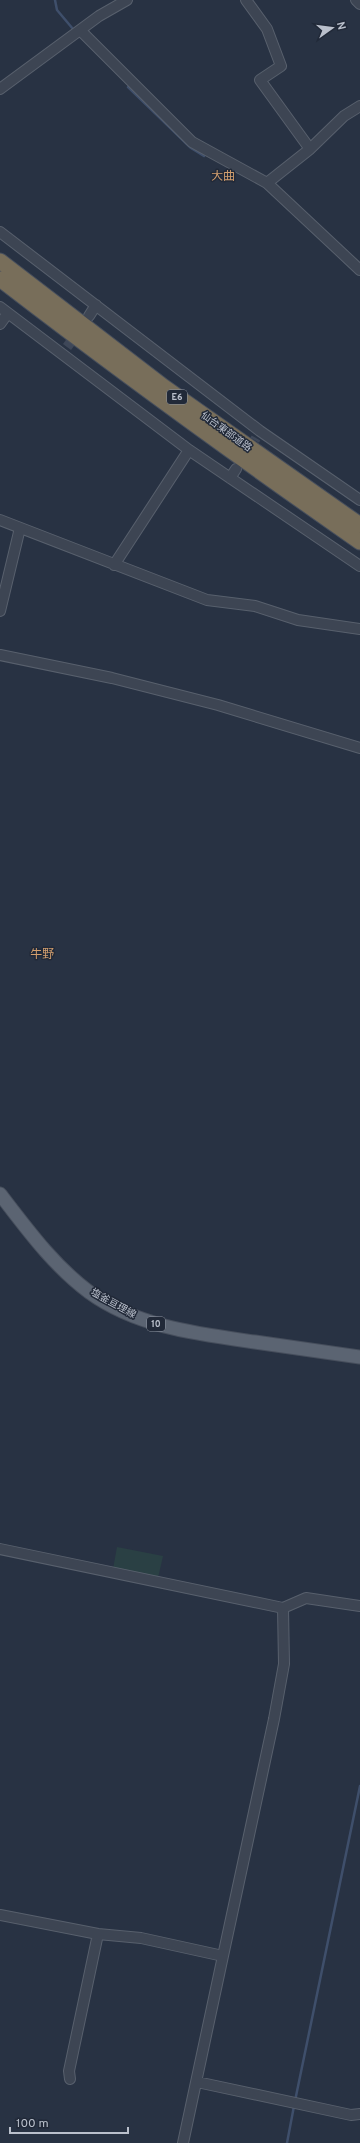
<svg xmlns="http://www.w3.org/2000/svg" width="360" height="2143" viewBox="0 0 360 2143" font-family="Overpass,'Noto Sans JP',sans-serif">
<rect width="100%" height="100%" fill="#283243"/>
<path fill="#2a4044" d="M117,1547L163,1556L158,1578L113,1569Z"/>
<g fill="none" stroke-linecap="round" stroke-linejoin="round">
<path stroke="#3f4f6b" stroke-width="2.5" d="M55,0L57,10L73,29
M128,87L191,148L204,156
M295,2101L360,1786
M287,2143L294,2106"/>
<path stroke="#3e4758" stroke-width="10" stroke-dasharray="10 5" stroke-linecap="butt" d="M67,347L78,332
M247,453L256,438"/>
<defs>
<path id="minor" d="M246,0L267,29L281,66L260,80L310,149
M356,0L360,4
M80,30L192,142L267,183L310,149L344,116L360,106
M0,89L99,16L127,0
M267,183L360,270
M0,232L260,431L360,500
M0,307L189,450L360,566
M89,316L96,305
M0,324L8,313
M230,478L236,469
M0,520L207,600L255,606L298,620L360,629
M114,565L189,450
M0,611L20,528
M0,655L112,678L218,705L360,748
M0,1549L283,1608L306,1598L360,1606
M0,1915L98,1934L141,1938L223,1956L274,1719L284,1664L283,1608
M70,2079L69,2071L98,1934
M197,2082L351,2115L360,2114
M183,2143L223,1956"/>
<path id="major" d="M0,1194C27,1229 53,1265 89,1292C137,1327 198,1334 255,1342C290,1347 325,1352 360,1357"/>
<path id="highway" d="M0,261L164,387L360,525
M0,279C118,370 238,457 360,542"/>
</defs>
<use href="#minor" stroke="#58606d" stroke-width="12"/>
<use href="#major" stroke="#464e5c" stroke-width="15"/>
<use href="#highway" stroke="#474f5d" stroke-width="17"/>
<use href="#minor" stroke="#3d4553" stroke-width="10"/>
<use href="#major" stroke="#5b6472" stroke-width="13"/>
<use href="#highway" stroke="#786e5a" stroke-width="15"/>
</g>
<g text-anchor="middle" dominant-baseline="central" stroke-width="3" stroke-linejoin="round" paint-order="stroke">
<g fill="#212938" stroke="#8c93a0" stroke-width="1">
<rect x="167" y="390" width="20" height="14" rx="3"/>
<rect x="147" y="1317" width="18" height="14" rx="3"/>
</g>
<g font-size="9" font-weight="bold" fill="#bac0cc">
<text x="177" y="397">E6</text>
<text x="156" y="1324">10</text>
</g>
<g font-size="10" fill="#bac0cc" stroke="#212938">
<text transform="translate(226 432) rotate(36)">仙台東部道路</text>
<text transform="translate(113 1304) rotate(29)">塩釜亘理線</text>
</g>
<g font-size="12" fill="#d39f6e" stroke="#212938">
<text x="223" y="177">大曲</text>
<text x="42" y="955">牛野</text>
</g>
</g>
<g transform="translate(332 28) rotate(76)" stroke="#212938" stroke-width="3" paint-order="stroke">
<path d="M0-3L7 15L0 10L-7 15Z" fill="#bac0cc"/>
<text y="-6" font-size="11" font-weight="bold" text-anchor="middle" fill="#bac0cc">N</text>
</g>
<path d="M10 2127v6h118v-6" fill="none" stroke="#bac0cc" stroke-width="2"/>
<text x="16" y="2127" font-size="12" fill="#bac0cc" stroke="#212938" stroke-width="3" paint-order="stroke">100 m</text>
</svg>
